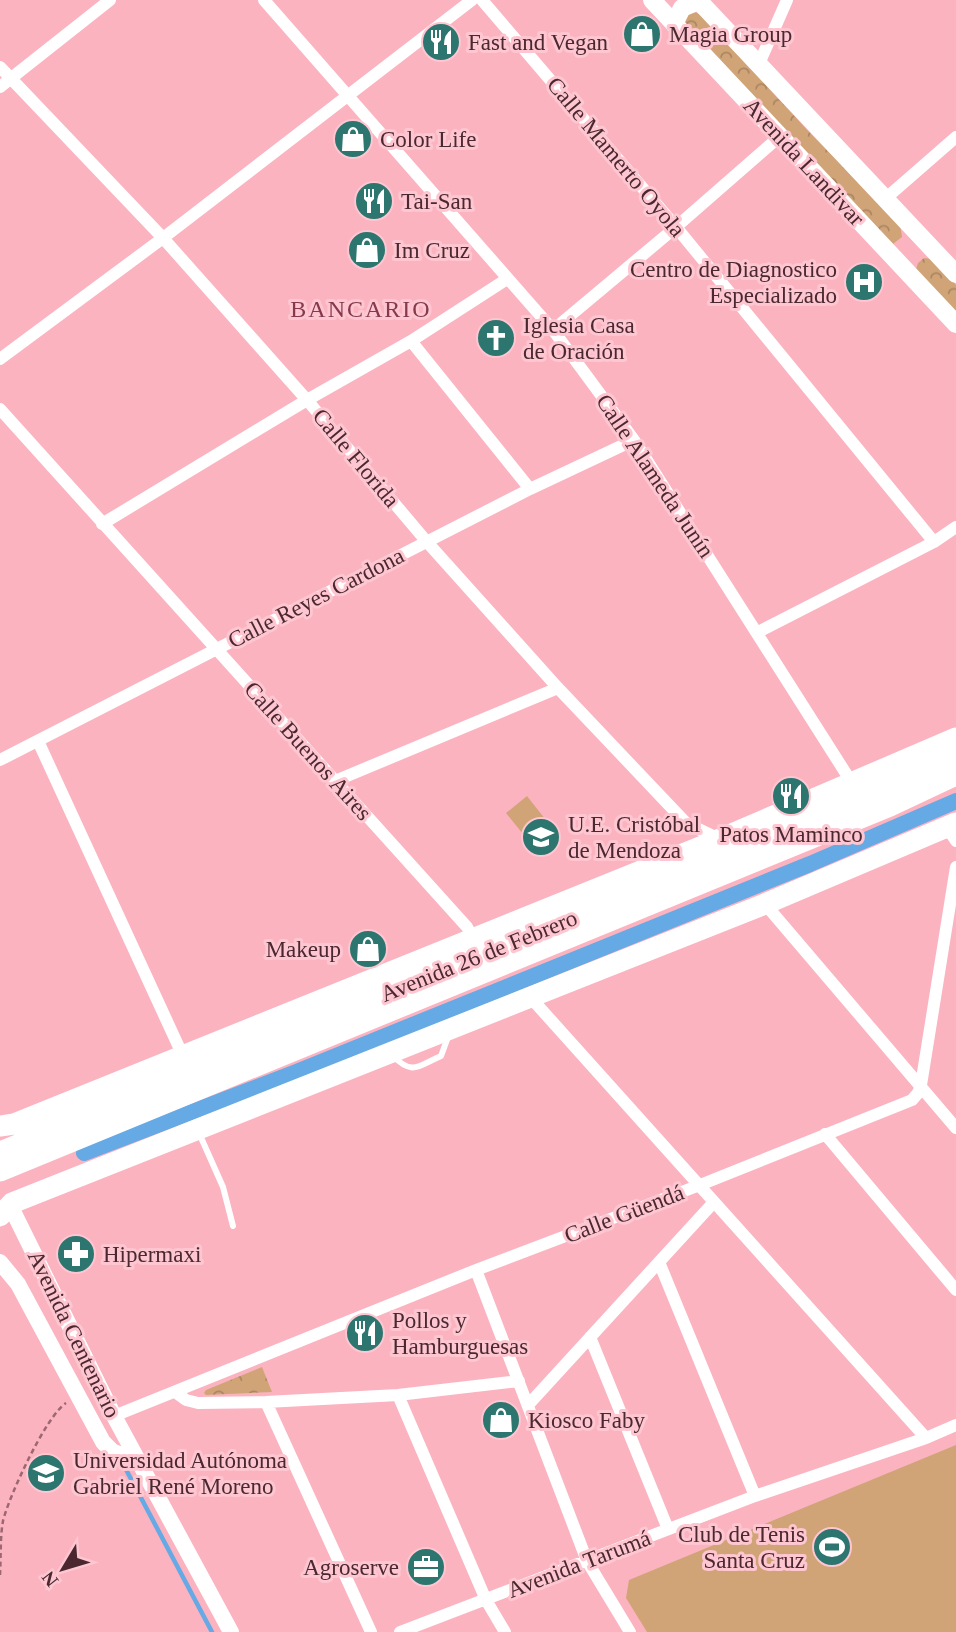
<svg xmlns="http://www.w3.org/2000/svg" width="956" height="1632" viewBox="0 0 956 1632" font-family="Georgia,serif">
<defs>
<pattern id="park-crowns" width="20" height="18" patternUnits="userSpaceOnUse" patternTransform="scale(1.75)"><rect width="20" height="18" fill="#d0a477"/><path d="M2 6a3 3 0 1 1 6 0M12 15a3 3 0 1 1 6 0" fill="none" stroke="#ab8662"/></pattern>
</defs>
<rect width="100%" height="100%" fill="#fbb3c0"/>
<path fill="url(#park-crowns)" d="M693,11L701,15L811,134L900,224L902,237L893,244L685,27L684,18Z
M924,258L933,259L956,285V315L916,269L918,263Z
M262,1367L272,1392L206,1395L204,1393L206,1390Z"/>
<path fill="#d0a477" d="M527,796L560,838L540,855L506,813Z
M956,1445V1632H647L626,1598L629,1580Z"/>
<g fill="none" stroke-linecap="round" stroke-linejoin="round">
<path stroke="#65a9e5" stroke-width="4.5" d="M121,1460L212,1632"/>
<path stroke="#65a9e5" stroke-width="16" d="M84,1153L294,1073L810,864L956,801"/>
<path stroke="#9b6771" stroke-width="2.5" stroke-dasharray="5 3.5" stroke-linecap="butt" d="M0,1575C1,1557 0,1537 3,1521C9,1496 46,1416 66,1403"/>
<path stroke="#fff" stroke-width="6" d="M393,1056C413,1076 418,1066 441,1056L448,1037
M199,1133L223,1187L233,1226"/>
<path stroke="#fff" stroke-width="12" d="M264,0L553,330L634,440L852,783
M482,0L676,227L934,542
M758,66L787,0
M0,67L163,238L307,400L427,542L558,688L686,823L719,839
M0,87L110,0
M885,199L956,137
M553,330L676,227L779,137
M411,341L530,489
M0,359L163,238L472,0
M0,409L467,927L473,938
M102,524L307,400L411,341L507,279
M758,632L934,542L956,527
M38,741L183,1056
M0,760L530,489L634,440
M335,781L558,688
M944,829L952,835L956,841
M765,904L956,1128
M531,998L926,1438
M825,1134L956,1290
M659,1262L755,1496
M476,1270L587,1561L630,1632
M590,1337L668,1529
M175,1392L186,1400L198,1403L266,1402L398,1395L519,1381
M398,1395L486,1600L505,1632
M266,1402L371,1632
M529,1404L714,1202
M114,1416L476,1270L700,1185L912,1100L918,1093L921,1085L956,867
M400,1632L755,1496L926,1438L956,1425"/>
<path stroke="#fff" stroke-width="16" d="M10,1205L114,1416L231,1632
M0,1262L18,1284L103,1442L112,1451L138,1462"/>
<path stroke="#fff" stroke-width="18" d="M652,0L956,324
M698,0L956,274
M674,24L682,8L699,1"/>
<path stroke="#fff" stroke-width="21" d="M0,1126L14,1124L720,839L956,738
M0,1152L851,805L956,757
M0,1171L890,806L956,775
M0,1216L12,1203L765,904L956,823"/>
</g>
<defs>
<symbol id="shop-disc" viewBox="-11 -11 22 22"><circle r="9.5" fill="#2d756f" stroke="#fdc6d0"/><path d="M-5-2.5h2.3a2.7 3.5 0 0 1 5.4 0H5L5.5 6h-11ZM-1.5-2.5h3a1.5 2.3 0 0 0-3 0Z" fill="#fff"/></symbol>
<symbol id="restaurant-disc" viewBox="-11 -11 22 22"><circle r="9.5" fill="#2d756f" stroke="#fdc6d0"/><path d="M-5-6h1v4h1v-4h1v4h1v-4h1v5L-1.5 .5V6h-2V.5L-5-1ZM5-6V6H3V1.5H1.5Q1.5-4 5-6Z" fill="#fff"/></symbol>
<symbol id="hospital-disc" viewBox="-11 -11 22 22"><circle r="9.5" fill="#2d756f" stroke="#fdc6d0"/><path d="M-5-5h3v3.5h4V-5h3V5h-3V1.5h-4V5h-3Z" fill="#fff"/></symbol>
<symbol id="church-disc" viewBox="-11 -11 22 22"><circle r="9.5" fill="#2d756f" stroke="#fdc6d0"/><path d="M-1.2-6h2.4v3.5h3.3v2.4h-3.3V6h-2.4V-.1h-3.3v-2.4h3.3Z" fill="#fff"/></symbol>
<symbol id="school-disc" viewBox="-11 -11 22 22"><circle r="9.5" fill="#2d756f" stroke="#fdc6d0"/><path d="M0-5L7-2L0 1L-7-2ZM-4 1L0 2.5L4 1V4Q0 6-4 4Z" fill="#fff"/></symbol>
<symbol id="pharmacy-disc" viewBox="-11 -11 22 22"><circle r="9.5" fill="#2d756f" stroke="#fdc6d0"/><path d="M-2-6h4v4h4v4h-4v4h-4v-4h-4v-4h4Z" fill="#fff"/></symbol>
<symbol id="university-disc" viewBox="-11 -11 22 22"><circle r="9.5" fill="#2d756f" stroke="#fdc6d0"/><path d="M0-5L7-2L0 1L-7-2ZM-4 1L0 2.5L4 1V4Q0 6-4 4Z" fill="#fff"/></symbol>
<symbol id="stadium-disc" viewBox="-11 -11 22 22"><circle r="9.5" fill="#2d756f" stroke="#fdc6d0"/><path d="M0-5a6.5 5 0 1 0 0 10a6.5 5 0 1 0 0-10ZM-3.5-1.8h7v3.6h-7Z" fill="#fff"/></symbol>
<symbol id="office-disc" viewBox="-11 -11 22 22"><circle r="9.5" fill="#2d756f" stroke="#fdc6d0"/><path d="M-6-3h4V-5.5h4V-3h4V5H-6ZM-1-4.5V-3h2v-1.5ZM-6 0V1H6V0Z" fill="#fff"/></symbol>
</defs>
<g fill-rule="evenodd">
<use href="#shop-disc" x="620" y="12" width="44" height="44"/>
<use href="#restaurant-disc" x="419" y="20" width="44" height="44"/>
<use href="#shop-disc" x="331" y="117" width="44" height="44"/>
<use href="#restaurant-disc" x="352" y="179" width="44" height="44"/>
<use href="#shop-disc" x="345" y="228" width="44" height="44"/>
<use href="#hospital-disc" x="842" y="260" width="44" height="44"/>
<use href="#church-disc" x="474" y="316" width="44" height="44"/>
<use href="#restaurant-disc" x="769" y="774" width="44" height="44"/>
<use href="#school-disc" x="519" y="815" width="44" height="44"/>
<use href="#shop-disc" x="346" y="927" width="44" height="44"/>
<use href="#pharmacy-disc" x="54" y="1232" width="44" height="44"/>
<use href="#restaurant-disc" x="343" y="1311" width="44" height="44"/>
<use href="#shop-disc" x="479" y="1398" width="44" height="44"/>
<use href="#university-disc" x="24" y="1451" width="44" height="44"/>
<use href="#stadium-disc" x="810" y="1525" width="44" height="44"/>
<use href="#office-disc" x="404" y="1545" width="44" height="44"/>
</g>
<g text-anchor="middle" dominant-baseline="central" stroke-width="6" stroke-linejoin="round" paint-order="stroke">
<g font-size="23" fill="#4b282f" stroke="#fdc6d0" text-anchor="start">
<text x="669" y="34">Magia Group</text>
<text x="468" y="42">Fast and Vegan</text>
<text x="380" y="139">Color Life</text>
<text x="401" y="201">Tai-San</text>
<text x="394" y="250">Im Cruz</text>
<text x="837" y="269" text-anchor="end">Centro de Diagnostico<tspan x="837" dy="26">Especializado</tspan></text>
<text x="523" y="325">Iglesia Casa<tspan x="523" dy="26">de Oración</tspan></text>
<text x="568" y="824">U.E. Cristóbal<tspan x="568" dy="26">de Mendoza</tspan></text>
<text x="791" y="834" text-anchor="middle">Patos Maminco</text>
<text x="341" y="949" text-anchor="end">Makeup</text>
<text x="103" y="1254">Hipermaxi</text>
<text x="392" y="1320">Pollos y<tspan x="392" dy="26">Hamburguesas</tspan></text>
<text x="528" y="1420">Kiosco Faby</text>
<text x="73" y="1460">Universidad Autónoma<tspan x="73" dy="26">Gabriel René Moreno</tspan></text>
<text x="805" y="1534" text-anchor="end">Club de Tenis<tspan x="805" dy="26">Santa Cruz</tspan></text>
<text x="399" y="1567" text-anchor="end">Agroserve</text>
</g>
<g font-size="23" fill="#4b282f" stroke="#fdc6d0">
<text transform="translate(616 157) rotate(50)">Calle Mamerto Oyola</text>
<text transform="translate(804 162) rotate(47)">Avenida Landivar</text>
<text transform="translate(356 458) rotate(50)">Calle Florida</text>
<text transform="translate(655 476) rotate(56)">Calle Alameda Junín</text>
<text transform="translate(316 598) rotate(-27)">Calle Reyes Cardona</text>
<text transform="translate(308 751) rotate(48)">Calle Buenos Aires</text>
<text transform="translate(479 956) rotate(-22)">Avenida 26 de Febrero</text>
<text transform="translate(624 1214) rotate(-21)">Calle Güendá</text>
<text transform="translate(74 1334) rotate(64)">Avenida Centenario</text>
<text transform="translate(579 1564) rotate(-21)">Avenida Tarumá</text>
</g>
<g font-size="24" letter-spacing="2" fill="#86394c" stroke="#fdc6d0">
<text x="361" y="309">BANCARIO</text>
</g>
</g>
<g transform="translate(63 1569) rotate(232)" stroke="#fdc6d0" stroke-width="5" paint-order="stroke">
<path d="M0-5L12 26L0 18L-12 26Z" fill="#4b282f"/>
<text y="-10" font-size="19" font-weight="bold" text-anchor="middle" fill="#4b282f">N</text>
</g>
</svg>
